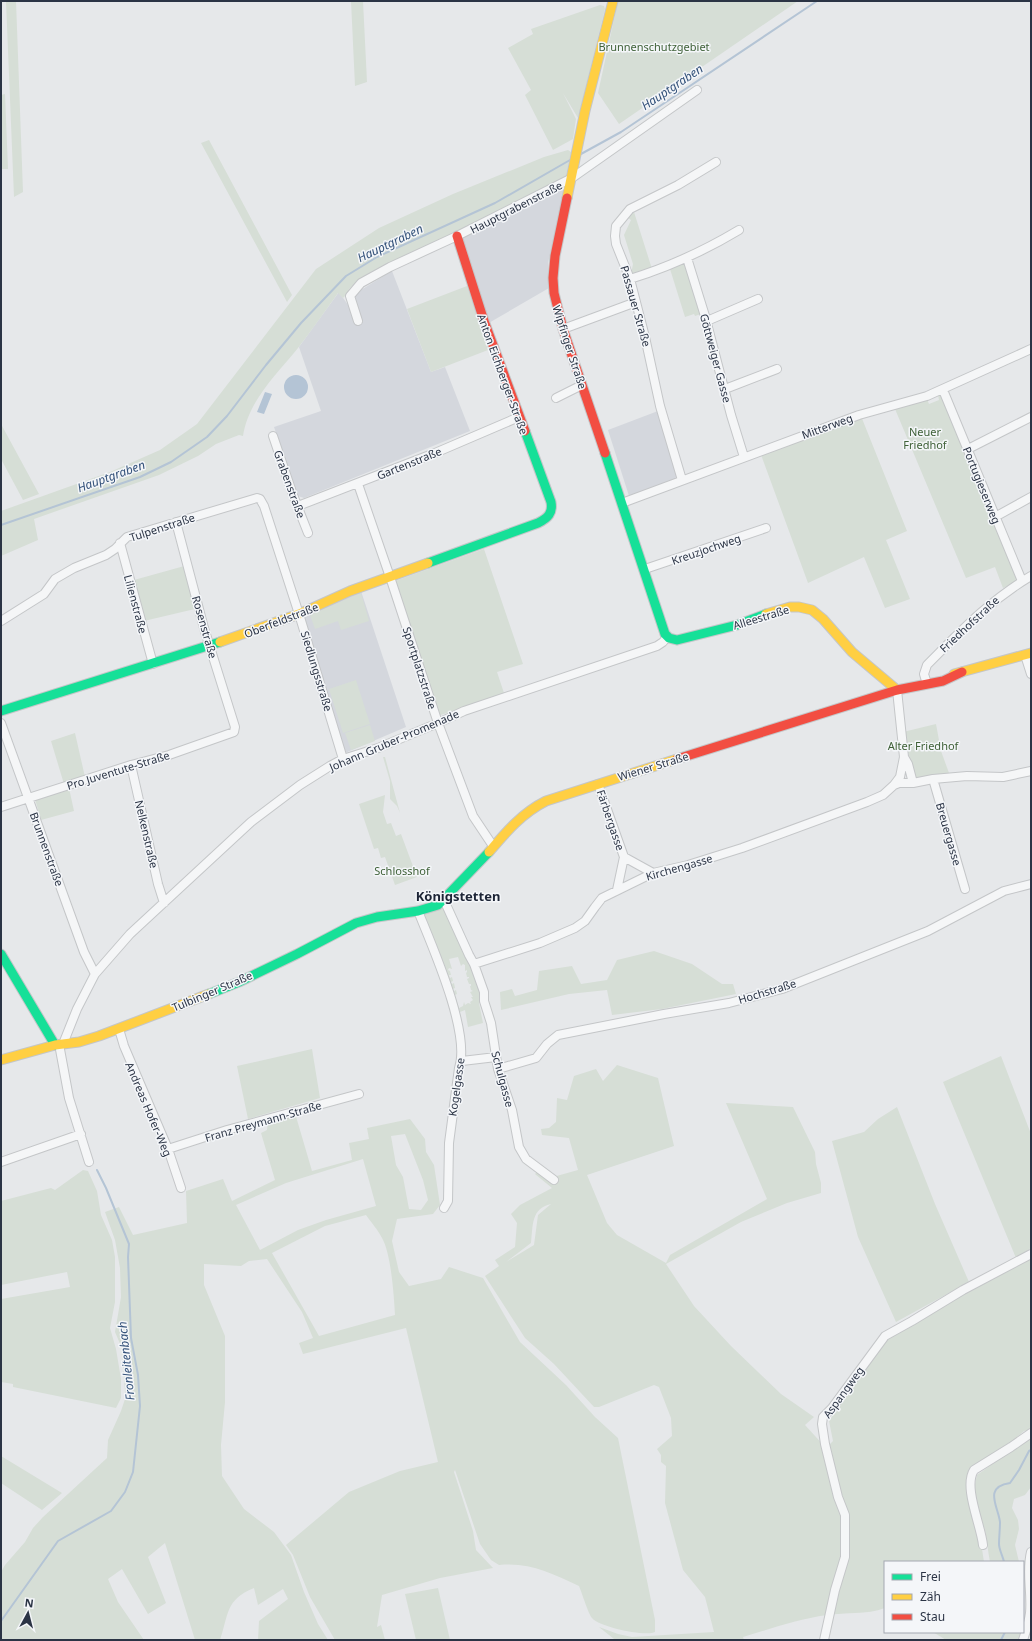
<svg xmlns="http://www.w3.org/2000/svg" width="1032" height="1641" viewBox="0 0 1032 1641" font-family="'Noto Sans',sans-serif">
<rect width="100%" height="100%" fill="#e6e8ea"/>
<path fill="#d4d7dd" d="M566,185L548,263L549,288L487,324L462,241L466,235Z
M392,271L431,372L445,367L470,431L304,498L298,496L274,427L321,411L299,347L339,292L348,305L356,293Z
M658,411L677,476L675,480L629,496L608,430Z
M360,588L406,727L345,753L299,614Z"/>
<path fill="#d6ded6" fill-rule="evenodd" d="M6,1H16L23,192L14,197Z
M351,1H363L367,82L355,86Z
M618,1H798L619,124L598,93Z
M600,5L604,6L605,9L578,118L563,93L576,119L573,139L553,150L525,95L531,90L508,48L533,34L531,29Z
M5,94L8,169H1V95Z
M209,140L292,295L287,302L201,143Z
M568,150L571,152L566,176L564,177L525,199L361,278L349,289L348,293L343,298L338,293C325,311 312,330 298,348C277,374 248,401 243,436L239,435L216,444L198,456L159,475L34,519L38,540L1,556V511L110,472L160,450L197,424L316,269L379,228L453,194L544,157Z
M634,212L652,269L637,275L631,274L633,264L624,235L631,220L627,217Z
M685,262L701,314L695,316L694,314L685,317L670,269Z
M467,286L488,350L431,372L407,309Z
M942,393L1018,581L1003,588L995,567L966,578L895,409L927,399L929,404L939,400L938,395Z
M861,416L907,531L886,540L910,599L885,608L864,557L808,583L760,452Z
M1,424L39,494L23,500L1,459Z
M484,549L523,664L497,672L504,693L438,716L395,581Z
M188,565L199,608L144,621L134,580Z
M361,593L369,621L341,630L338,621L315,629L310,615Z
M356,680L370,724L343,733L329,689Z
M936,724L941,751L949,773L915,779L903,732Z
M370,725L375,741L351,750L345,733Z
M75,733L85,777L64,784L51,741Z
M383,757H385L400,813L397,806L390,799V781Z
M69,788L74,811L41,820L35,799Z
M385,795L383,812L387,824L391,823L396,836L401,834L417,877L395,885L385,857L381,858L378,848L374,849L359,804Z
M444,900L469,955L484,1001L479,1003L483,1023L468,1027L465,1010L460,1012L459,1009L454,1011L418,911ZM458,957L461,966L463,964L465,965V971L467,970V972L466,973L467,977H469V978L467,979L469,984H471V986H470L471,990L473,991L470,992L473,997H471L473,1000L470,1002L471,1004L468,1003L465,1005L464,1002L463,1006L459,1008L455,995L457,994L456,990L454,991L453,989L455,988L454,983L452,984L451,982L453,981L452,977L450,978L449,975H451L450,971L448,970L449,968L452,969L449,959Z
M654,951L692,964L722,984H733L736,994L662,1009L612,1015L607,990L569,994L501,1010L500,992L512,989L515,996L537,990L539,971L572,966L581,984L607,980L617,960Z
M312,1049L320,1098L248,1119L237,1066Z
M1001,1056L1031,1134V1248L1016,1258L943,1082Z
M617,1065L658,1078L674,1146L587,1175L607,1223L617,1235L666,1263L670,1255L767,1199L726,1103L793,1107L815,1152L816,1164L821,1183V1193L787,1203L741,1222L666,1264L694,1306L731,1346L781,1394L814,1417L805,1425L826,1448L833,1441L829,1421L888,1337L1031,1257V1430L1024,1431L999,1453L970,1471L984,1562H885V1608C866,1615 846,1612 827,1615C798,1619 770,1629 743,1637L744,1640H619L614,1639L599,1627L618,1634L632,1637L714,1632L705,1597L683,1570L665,1503L666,1466L661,1462V1455L657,1449L672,1436L671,1418L659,1387L654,1385L599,1407H594L554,1364L525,1338L485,1276L499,1266L495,1260L515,1247L517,1223L511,1214L520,1205L552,1188L535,1174L537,1172L553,1177L578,1170L569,1138L542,1135L541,1129L549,1128L556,1122L557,1098L567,1100L574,1076L596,1069L603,1081ZM551,1204L538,1215L534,1245L506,1262L531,1243C533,1226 531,1208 551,1204Z
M897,1107L935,1204L969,1282L896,1322L858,1237L832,1141L864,1132L878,1119Z
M295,1113L312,1171L352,1160L349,1143L369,1139L367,1128L410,1119L425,1139L426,1152L434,1165L440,1205L433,1214L397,1219L392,1241L399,1272L409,1286L441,1279L449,1267L483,1278L520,1342L566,1385L595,1417L618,1438L655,1620V1632C646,1637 599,1627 592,1618C588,1613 582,1593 579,1586C551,1573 530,1562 499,1565L491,1560L480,1544L455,1470L454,1472L473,1531L476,1550L493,1568L440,1578L382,1595L377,1627L381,1625L385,1640H335L310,1597L293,1555L286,1545L349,1492L400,1471L438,1462L406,1328L303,1354L299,1343L313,1338L302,1312L267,1259L249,1261L241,1266L204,1264V1285L225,1336V1402L221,1445L222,1476L244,1509L274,1532L291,1555L304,1592L318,1624L328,1640H258L259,1621L288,1599L283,1589L258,1605L254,1588C225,1600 229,1614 220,1640H195L165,1543L148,1557L166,1603L148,1614L122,1569L108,1579L118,1602L144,1640H1V1572L5,1565L25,1542L33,1528L43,1517L107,1458L108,1440L121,1411L125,1399V1390L121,1346L115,1332L121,1297L120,1268L115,1240L105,1212L119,1207L133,1235L187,1223L186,1191L223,1179L232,1201L275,1180L261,1133L267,1130L268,1122ZM405,1134L423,1180L428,1200L421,1210L409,1209L403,1177L396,1165L391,1136ZM363,1159L376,1206L326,1220L298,1230L260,1250L236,1205L286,1183ZM366,1215C371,1222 378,1230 382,1238C391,1253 394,1296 395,1315L319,1336L272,1253L325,1226Z
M83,1170L88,1171L97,1191L101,1215L112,1240L115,1257V1302L110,1328L116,1349L121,1379V1398L116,1408L13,1387V1384L1,1382V1299L70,1287L67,1272L1,1285V1201L51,1188L55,1190Z
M1029,1438H1031V1487L1025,1495L1014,1499L1012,1508L1018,1520L1019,1529L1015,1545L1019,1562H990C988,1552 987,1541 985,1530C979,1511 971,1495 977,1475Z
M1,1456L62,1493L42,1510L1,1483Z
M438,1588L450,1640H416L405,1594Z
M933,1632H1023L1020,1640H946Z"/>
<path fill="#b4c4d5" d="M284 387a12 12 0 1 1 24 0a12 12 0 1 1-24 0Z
M265,392L272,394L264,414L257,412Z"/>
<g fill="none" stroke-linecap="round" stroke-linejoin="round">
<path stroke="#b4c4d5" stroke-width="2" d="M581,154L621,132L817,1
M1,525L140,477L171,462L207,437L227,416L266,365L301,323L346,276L377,257L495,203L570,160
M1004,1562C1003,1556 999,1550 999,1544C999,1537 1000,1530 1000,1522C998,1506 983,1487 1010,1483L1019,1470L1029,1451L1031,1450
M1,1621L58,1541L111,1511L125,1492L133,1472L140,1406L138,1375L131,1338L128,1257L129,1244L106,1188L97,1170
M1001,1640L1005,1632"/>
<defs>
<path id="street" d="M687,258L705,316L731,415L744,457
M630,279C669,267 704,251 739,230
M358,321L350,296L361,283L390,267L457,236L572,178L697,90
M707,321L758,299
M563,329L636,302
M725,389L777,369
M943,390L1022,581
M556,398L582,385
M273,436L293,495L308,533
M968,449L1031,417
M682,480L660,406L645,337L630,279L616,244L615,236L616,226L630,209L678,185L716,162
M358,484L390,577L438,723L473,816L493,846
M622,503L859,415L927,396L1031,349
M298,506L435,453L519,417
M995,517L1031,497
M120,543L153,664
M645,569L766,528
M1,621L44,594L55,579L74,568L106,555L115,549L127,537L257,498L260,499L264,506L299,614L343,759
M1025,655L1031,674
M927,684L924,674L927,665C961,631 989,601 1031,576
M1,723L84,952L95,974
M904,757L908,764L913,783
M131,765L158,884L164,903
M933,779L965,889
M598,784L624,857L653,873
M894,785L900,777L904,757L897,690
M1,807L131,765L169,755L234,732L235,727L204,628L176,522
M617,890L624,857
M444,900L469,955L474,964L484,992V1001L491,1023L498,1069L512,1110L519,1147L526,1159L554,1180
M418,911C432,946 471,1033 459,1068L449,1143L448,1201L444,1208
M474,964L540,943L575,928L585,921L595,907L602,898L653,873L688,865L742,848L867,802L883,795L894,785L899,783H913L933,779L967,776L1003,777L1031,771
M119,1029L124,1046L168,1149L181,1188
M59,1044L69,1098L89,1162
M63,1044L77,1009L95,974L130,934L251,822L300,785L330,766L343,759L378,748L438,723L464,711L657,646L663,642L667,637
M462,1061L496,1057
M498,1069L536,1058L547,1044L558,1035L664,1014L729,1003L782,989L928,931L1004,891L1031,884
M168,1149L227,1130L359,1094
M1,1162L81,1134
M983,1545C981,1525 963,1487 974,1470L1011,1447L1031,1433
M824,1640L835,1590L845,1557V1515L838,1497L825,1444L822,1424L823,1417L832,1408L885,1336L912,1321L963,1290L1031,1254
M1023,1640C1026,1631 1029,1622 1030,1613C1032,1592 1026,1572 1031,1552"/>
<path id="fast" d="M605,453L665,634L669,638L677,640L737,625L766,614
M428,563L538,523C548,518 553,513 551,502L525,431
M1,711L220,642
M1,954L55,1045
M209,994L239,982L297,954L356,923L377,917L418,911L438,905L489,852"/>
<path id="slow" d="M567,198L585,111L613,1
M766,614L790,607H799L812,610L823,619L852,652L897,690
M220,642L299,614L350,591L428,563
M954,674L1031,653
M489,852C506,832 522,813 546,801L677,759
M1,1060L55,1045L79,1042L99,1036L209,994"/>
<path id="jam" d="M567,198L555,256L553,278L554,293L563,329L605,453
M457,236L484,321L525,431
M677,759L897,690L943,681L962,672"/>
</defs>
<use href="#street" stroke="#c4c6c8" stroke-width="10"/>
<use href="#fast" stroke="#c4c6c8" stroke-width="11"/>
<use href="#slow" stroke="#c4c6c8" stroke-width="11"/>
<use href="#jam" stroke="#c4c6c8" stroke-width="11"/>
<use href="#street" stroke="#f5f6f7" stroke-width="8"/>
<use href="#fast" stroke="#16e098" stroke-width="9"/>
<use href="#slow" stroke="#ffcf43" stroke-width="9"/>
<use href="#jam" stroke="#f24e42" stroke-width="9"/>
</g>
<g text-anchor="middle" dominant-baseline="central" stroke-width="3" stroke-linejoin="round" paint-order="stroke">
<g font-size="11" fill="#3f6138" stroke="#f4f6f9">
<text x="654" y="46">Brunnenschutzgebiet</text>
<text x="925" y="431">Neuer<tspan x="925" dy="13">Friedhof</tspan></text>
<text x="923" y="745">Alter Friedhof</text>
<text x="402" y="870">Schlosshof</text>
</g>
<g font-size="11" fill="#2b3445" stroke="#f4f6f9">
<text transform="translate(516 207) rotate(-27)">Hauptgrabenstraße</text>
<text transform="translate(636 306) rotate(74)">Passauer Straße</text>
<text transform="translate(570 347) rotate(72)">Wipfinger Straße</text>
<text transform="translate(716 358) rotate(75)">Göttweiger Gasse</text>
<text transform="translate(503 374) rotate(70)">Anton Eichberger-Straße</text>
<text transform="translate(827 426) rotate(-20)">Mitterweg</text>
<text transform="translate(409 463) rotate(-22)">Gartenstraße</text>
<text transform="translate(290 484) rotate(70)">Grabenstraße</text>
<text transform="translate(982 485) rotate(68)">Portugieserweg</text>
<text transform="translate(162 527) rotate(-18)">Tulpenstraße</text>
<text transform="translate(706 549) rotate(-19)">Kreuzjochweg</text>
<text transform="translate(136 604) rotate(75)">Lilienstraße</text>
<text transform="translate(761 617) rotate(-17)">Alleestraße</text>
<text transform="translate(281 620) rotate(-21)">Oberfeldstraße</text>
<text transform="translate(969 624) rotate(-43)">Friedhofstraße</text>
<text transform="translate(205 627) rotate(74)">Rosenstraße</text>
<text transform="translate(420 668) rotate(72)">Sportplatzstraße</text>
<text transform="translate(317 671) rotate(73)">Siedlungsstraße</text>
<text transform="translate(394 740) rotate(-23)">Johann Gruber-Promenade</text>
<text transform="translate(653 766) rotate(-17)">Wiener Straße</text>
<text transform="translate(118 770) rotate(-17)">Pro Juventute-Straße</text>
<text transform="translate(611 820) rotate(71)">Färbergasse</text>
<text transform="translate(147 834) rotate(77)">Nelkenstraße</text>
<text transform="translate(949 834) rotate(74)">Breuergasse</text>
<text transform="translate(47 849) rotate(70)">Brunnenstraße</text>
<text transform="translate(679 867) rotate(-16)">Kirchengasse</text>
<text transform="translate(212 991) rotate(-23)">Tulbinger Straße</text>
<text transform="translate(767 991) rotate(-17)">Hochstraße</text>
<text transform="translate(503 1079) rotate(75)">Schulgasse</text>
<text transform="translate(456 1087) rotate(-82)">Kogelgasse</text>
<text transform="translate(149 1109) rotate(67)">Andreas Hofer-Weg</text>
<text transform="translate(263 1121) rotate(-16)">Franz Preymann-Straße</text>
<text transform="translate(843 1392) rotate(-54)">Aspangweg</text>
</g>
<g font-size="12" font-style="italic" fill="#34527a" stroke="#f4f6f9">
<text transform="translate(672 87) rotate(-34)">Hauptgraben</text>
<text transform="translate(390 243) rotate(-26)">Hauptgraben</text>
<text transform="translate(111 476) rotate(-20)">Hauptgraben</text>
<text transform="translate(126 1361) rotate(-96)">Fronleitenbach</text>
</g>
<g font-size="13" font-weight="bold" fill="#1d2536" stroke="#f4f6f9">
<text x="458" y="896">Königstetten</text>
</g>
</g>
<rect width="1032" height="1641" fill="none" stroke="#2b3445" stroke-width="4"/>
<rect x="884" y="1561" width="140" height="72" fill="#f4f6f9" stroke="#a4a8b1"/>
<rect x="892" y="1574" width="20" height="6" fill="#16e098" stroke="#a4a8b1"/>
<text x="920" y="1581" font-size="12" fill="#2b3445">Frei</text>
<rect x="892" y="1594" width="20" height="6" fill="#ffcf43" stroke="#a4a8b1"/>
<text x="920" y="1601" font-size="12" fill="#2b3445">Zäh</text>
<rect x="892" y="1614" width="20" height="6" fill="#f24e42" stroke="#a4a8b1"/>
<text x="920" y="1621" font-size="12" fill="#2b3445">Stau</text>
<g transform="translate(28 1613) rotate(7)" stroke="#f4f6f9" stroke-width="3" paint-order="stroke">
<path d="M0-3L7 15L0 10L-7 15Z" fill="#2b3445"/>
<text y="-6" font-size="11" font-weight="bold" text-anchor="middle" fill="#2b3445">N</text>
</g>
</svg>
